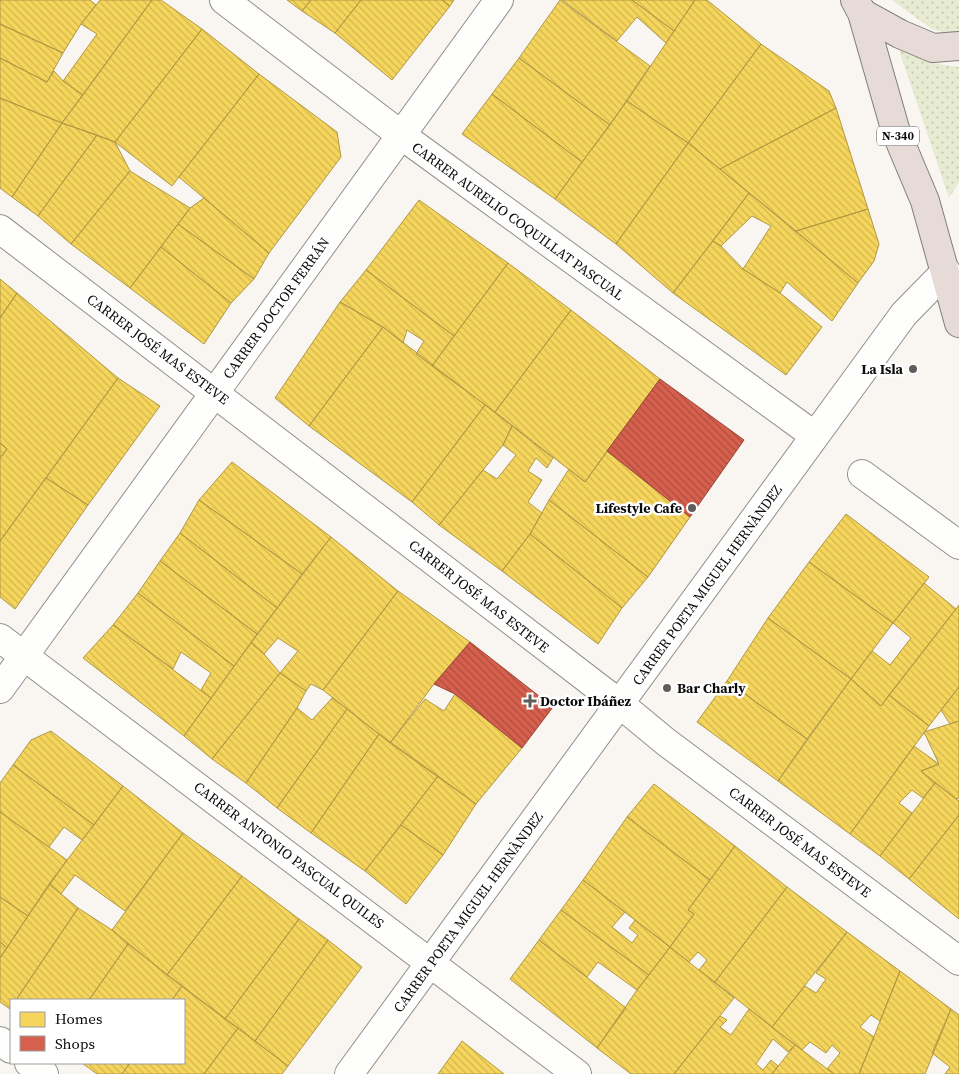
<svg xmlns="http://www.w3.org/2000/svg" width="959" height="1074" viewBox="0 0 959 1074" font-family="'Source Serif 4',serif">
<defs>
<pattern id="grass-dots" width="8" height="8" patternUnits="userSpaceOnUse" patternTransform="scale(1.25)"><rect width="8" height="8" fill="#e6ebd2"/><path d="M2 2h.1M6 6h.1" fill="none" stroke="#c4c8b3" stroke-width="1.8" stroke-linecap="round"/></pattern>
<pattern id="homes-back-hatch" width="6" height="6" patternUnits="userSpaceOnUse" patternTransform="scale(1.25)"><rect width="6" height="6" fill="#f6d55c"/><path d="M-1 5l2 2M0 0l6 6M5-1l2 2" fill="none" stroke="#d2b64f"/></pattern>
<pattern id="shops-back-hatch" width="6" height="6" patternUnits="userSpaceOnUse" patternTransform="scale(1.25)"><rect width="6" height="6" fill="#d6604d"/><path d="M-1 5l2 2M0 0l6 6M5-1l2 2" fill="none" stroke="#ac4d3e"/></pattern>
</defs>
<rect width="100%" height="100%" fill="#f9f5f0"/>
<path fill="url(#grass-dots)" d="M892,0H959V36L932,29Z
M899,50L932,63L959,67V182L949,198Z"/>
<path fill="url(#homes-back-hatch)" stroke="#b09844" d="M0,0H90L96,5L81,24L63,53L0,24Z
M100,0H152L83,95L63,81L97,34L81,24Z
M152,0H161L202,29L115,142L62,123Z
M287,0H311L302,11Z
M311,0H361L335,33L302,11Z
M361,0H442L450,6L392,80L335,33Z
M442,0H454L450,6Z
M560,0L650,66L610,125L519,58Z
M562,0H632L674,31L666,43L637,17L617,41Z
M632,0H695L674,31Z
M695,0H707L761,44L688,143L627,101Z
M0,24L63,53L47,82L0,58Z
M202,29L259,74L172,186L115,142Z
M761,44L829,91L836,108L720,169L688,143Z
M0,58L47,82L54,71L63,81L83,95L62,123L0,98Z
M519,58L610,125L582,162L492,94Z
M259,74L337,132L341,157L269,253L179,177Z
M492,94L582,162L555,199L462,134Z
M0,98L62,123L12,197L0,188Z
M627,101L688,143L616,244L555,199Z
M836,108L868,209L796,231L720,169Z
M62,123L97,135L38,216L12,197Z
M97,135L115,142L130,171L71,244L38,216Z
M688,143L749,193L673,293L616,244Z
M130,171L190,208L130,288L71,244Z
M749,193L858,283L832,321L787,282L780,293L743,269L771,226L752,216L721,246L713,241Z
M204,198L269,253L254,279L178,224L190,208Z
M419,200L508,263L454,336L366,270Z
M868,209L879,244L874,261L858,283L796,231Z
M178,224L254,279L231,303L161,247Z
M713,241L721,246L743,269L780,293L822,327L786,375L673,293Z
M161,247L231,303L204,344L130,288Z
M508,263L571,310L495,412L432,366Z
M366,270L454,336L432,366L416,354L424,341L407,330L403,343L383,327L340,302Z
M0,279L17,293L0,318Z
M17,293L118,378L0,541V458L7,449L0,443V318Z
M340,302L383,327L309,426L275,398Z
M571,310L660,379L585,482L495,412Z
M383,327L485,405L412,502L309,426Z
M118,378L160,406L88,505L46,478Z
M485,405L512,426L503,445L439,525L412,502Z
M512,426L553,458L547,468L536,458L528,471L542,480L528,502L542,513L530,534L502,571L439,525L483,470L497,479L516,455L503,445Z
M0,443L7,449L0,458Z
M607,451L690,517L648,577L549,500L569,469L585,482Z
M232,462L331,537L302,574L199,500Z
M46,478L88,505L15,609L0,597V541Z
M199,500L302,574L277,608L180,533Z
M549,500L648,577L622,608L530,534Z
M846,514L929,577L893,623L809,562Z
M180,533L277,608L257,634L160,561Z
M530,534L622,608L598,644L502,571Z
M331,537L398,591L323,690L311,684L306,691L280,673L298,651L278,638L264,654L251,643Z
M160,561L257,634L234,666L138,593Z
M809,562L893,623L851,679L768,618Z
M924,583L956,609L881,706L851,679L872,651L890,665L911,638L893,623Z
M398,591L470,642L434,684L390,743L323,690Z
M138,593L234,666L211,698L201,690L211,673L181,652L173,669L113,625Z
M959,605V687L929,726L889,695Z
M768,618L851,679L807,739L727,681Z
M113,625L211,698L184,736L83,658Z
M251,643L264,654L280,673L212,759L184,736Z
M280,673L306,691L297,708L246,783L212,759Z
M851,679L881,706L889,695L929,726L850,834L778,781Z
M727,681L807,739L778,781L697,722Z
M959,687V721L950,724L941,710Z
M455,694L522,748L476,804L390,743L425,699L444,711Z
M332,698L347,709L277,808L246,783L297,708L312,720Z
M347,709L379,734L311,833L277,808Z
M959,721V798L956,799L921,771L939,764L924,732Z
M51,731L123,786L94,825L13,765L31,740Z
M379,734L438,776L365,871L311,833Z
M914,746L939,764L921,771L935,783L923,798L912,790L899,803L912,813L880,856L850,834Z
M13,765L94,825L82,840L64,827L49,847L0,812V783Z
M438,776L476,804L443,855L401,825Z
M935,783L959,801V815L909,879L880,856Z
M654,784L735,846L710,880L627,817Z
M123,786L183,833L125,911L75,875L61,894L49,884Z
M0,812L67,860L28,916L0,897Z
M959,815V919L909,879Z
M627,817L710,880L688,910L694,914L670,947L583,880Z
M401,825L443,855L406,904L365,871Z
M183,833L242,876L167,975L112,930Z
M735,846L787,887L715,982L699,970L707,960L698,952L689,962L670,947L694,914L688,910Z
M242,876L299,919L225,1019L167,975Z
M583,880L625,912L612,927L632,943L638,935L629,928L635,920L670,947L649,975L561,910Z
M49,884L78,908L16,1000H11L10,1009L0,1002V958Z
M787,887L847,932L772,1027L715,982Z
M0,897L28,916L7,948L0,942Z
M78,908L112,930L128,944L89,1000H16Z
M561,910L649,975L637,990L598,962L587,977L539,940Z
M299,919L328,940L255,1041L225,1019Z
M847,932L900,971L880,1021L871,1015L860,1027L874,1037L859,1074H834L827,1069L840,1053L832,1045L826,1053L810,1042L802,1050L772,1027L805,986L816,993L826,979L816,973Z
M328,940L362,967L288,1066L255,1041Z
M539,940L626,1008L597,1048L510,979Z
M0,942L7,948L0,958Z
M128,944L182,986L172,1000H89Z
M670,947L734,998L674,1074H631L597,1048L637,990Z
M900,971L951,1009L925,1074H859Z
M182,986L238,1028L204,1074H122L130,1063H184V1000H172Z
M749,1009L795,1045L788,1052L773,1039L756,1064L763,1070L771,1060L778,1066L772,1074H674L720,1016L727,1020L720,1027L731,1035Z
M951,1009L959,1015V1074H945L950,1067L932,1053Z
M238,1028L288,1066L282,1074H204Z
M462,1041L504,1074H438Z
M795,1045L802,1050L834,1074H772Z
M82,1063H130L122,1074H97Z"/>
<path fill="url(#shops-back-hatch)" stroke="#994639" d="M660,379L744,440L690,517L607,451Z
M470,642L553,707L522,748L455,694L434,684Z"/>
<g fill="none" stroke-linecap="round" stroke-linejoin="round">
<defs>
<path id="minor" d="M224,0L401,135L815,436
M0,229L620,704L666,742L959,961
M862,474L959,545
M0,638L577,1074
M0,689L499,0
M0,1041L11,1049
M29,1063L44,1074
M349,1074L904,314L946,271"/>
<path id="highway" d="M855,0L862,13L896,132L925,201L959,323
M862,13L900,34L933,48L959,46"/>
</defs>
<use href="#minor" stroke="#92908e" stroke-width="30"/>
<use href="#highway" stroke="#7f7e7b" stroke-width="30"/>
<use href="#minor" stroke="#fefefd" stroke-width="28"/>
<use href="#highway" stroke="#e6dbd6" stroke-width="28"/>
</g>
<g fill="#5e5d5b" stroke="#fff" stroke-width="2">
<circle cx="913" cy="369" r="5"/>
<circle cx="692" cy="508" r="5"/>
<circle cx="667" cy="688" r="5"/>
<path d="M527.5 693.5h5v5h5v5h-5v5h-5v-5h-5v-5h5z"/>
</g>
<g text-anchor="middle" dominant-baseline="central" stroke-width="5" stroke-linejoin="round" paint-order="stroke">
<rect fill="#fff" stroke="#545454" stroke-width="1" x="877" y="126.5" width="42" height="19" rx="4"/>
<g font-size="12" font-weight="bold" fill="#0b0b0b">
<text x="898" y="136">N-340</text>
</g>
<g font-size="14" fill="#0b0b0b" stroke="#fff">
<text transform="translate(518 221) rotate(36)">CARRER AURELIO COQUILLAT PASCUAL</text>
<text transform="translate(276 308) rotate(-54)">CARRER DOCTOR FERRÁN</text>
<text transform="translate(158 349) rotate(37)">CARRER JOSÉ MAS ESTEVE</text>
<text transform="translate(707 585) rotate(-54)">CARRER POETA MIGUEL HERNÀNDEZ</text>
<text transform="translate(479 596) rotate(38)">CARRER JOSÉ MAS ESTEVE</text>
<text transform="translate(800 842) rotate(37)">CARRER JOSÉ MAS ESTEVE</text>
<text transform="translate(289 855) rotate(37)">CARRER ANTONIO PASCUAL QUILES</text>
<text transform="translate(468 912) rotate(-54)">CARRER POETA MIGUEL HERNÀNDEZ</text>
</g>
<g font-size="14" font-weight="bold" fill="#0b0b0b" stroke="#fff" text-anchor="end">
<text x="903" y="369">La Isla</text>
<text x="682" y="508">Lifestyle Cafe</text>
<text x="677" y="688" text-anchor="start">Bar Charly</text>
<text x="540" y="701" text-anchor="start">Doctor Ibáñez</text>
</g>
</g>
<rect x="10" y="999" width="175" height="65" fill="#ffffff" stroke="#9d9d9d"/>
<rect x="20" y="1012" width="25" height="15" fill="#f6d55c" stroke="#9d9d9d"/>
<text x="55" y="1024" font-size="15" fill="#0b0b0b">Homes</text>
<rect x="20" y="1036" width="25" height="15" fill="#d6604d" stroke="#9d9d9d"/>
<text x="55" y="1049" font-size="15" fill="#0b0b0b">Shops</text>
</svg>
